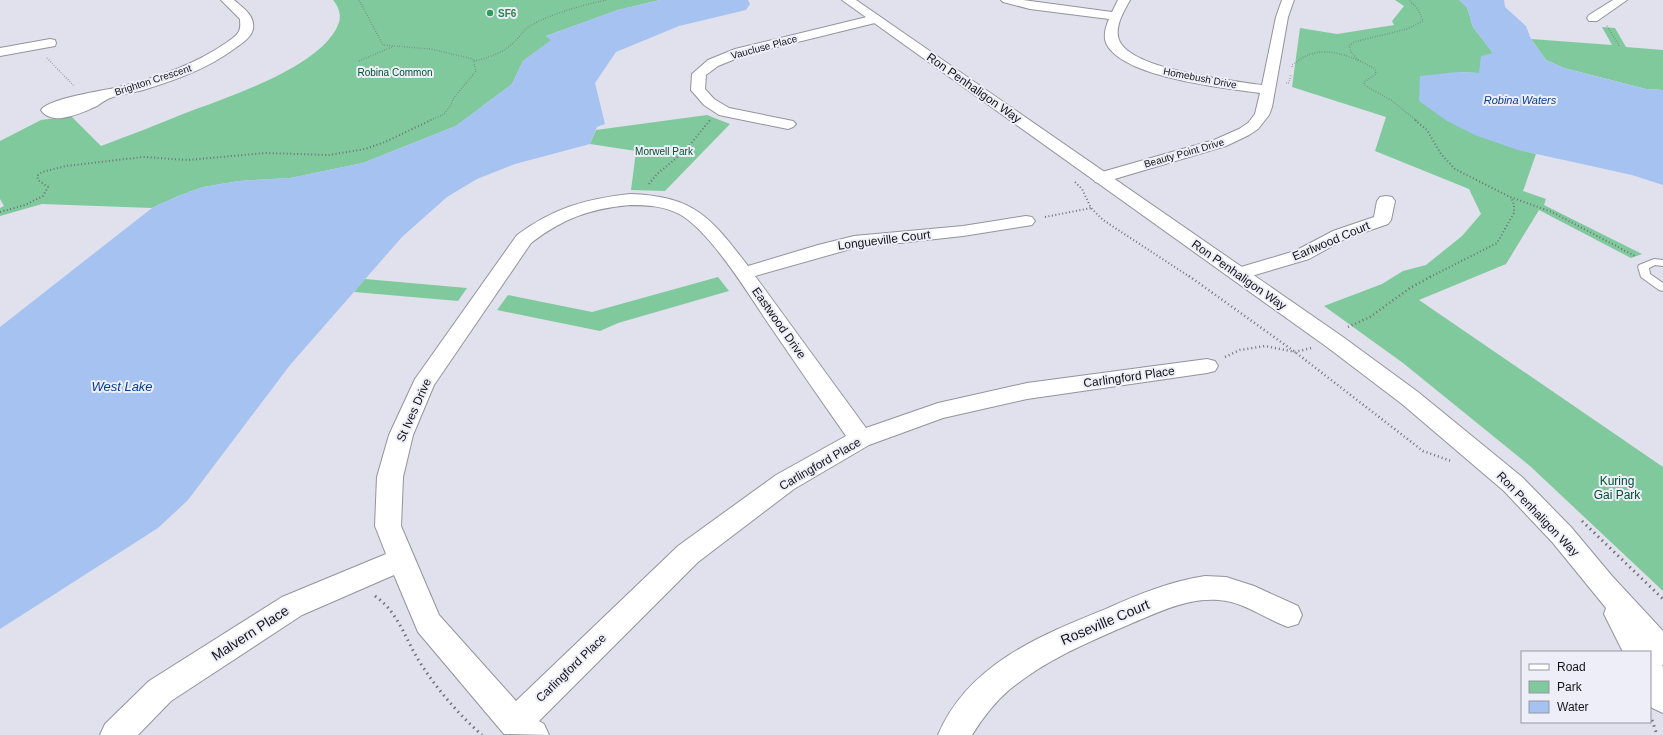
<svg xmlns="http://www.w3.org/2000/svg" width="1663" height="735" viewBox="0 0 1663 735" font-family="Arial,sans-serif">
<rect width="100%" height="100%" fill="#e0e1ec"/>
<path fill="#80c99d" d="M333,0H660L618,10L546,36L552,40L523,61L512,84L456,126L363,163L290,178L239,181L203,187L178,196L152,208L42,204L0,216V208L4,206L0,199V141L41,120L71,116L101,146C128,136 156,125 183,114C225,98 320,68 338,25C342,16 339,7 333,0Z
M1395,0H1459L1467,7L1473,27L1493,53L1479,73L1457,72L1517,149L1536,154L1523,191L1546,199L1544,205L1642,254L1631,258L1539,210L1506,264L1419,300L1663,467V591L1530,466L1403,363L1324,306L1382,284L1403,271L1426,265L1462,236L1481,214L1469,189L1375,151L1386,117L1292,87L1300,28L1337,34L1394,25L1392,21L1404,6Z
M1602,27L1615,28L1626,47L1663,50V90L1646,89L1564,68L1546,60L1531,39L1612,45Z
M707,115L730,124L665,191L631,190L636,151L590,144L596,130Z
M718,277L729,291L618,323L600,331L497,310L508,295L592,312Z
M365,279L467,288L458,301L354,292Z"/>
<path fill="#a5c2f1" d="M660,0H748L750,4L746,10L679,26L616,52L595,83L605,124L597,127L590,144L515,164L477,179L447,197L402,237L290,365L188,500L158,528L0,629V327L152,208L178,196L203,187L239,181L290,178L363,163L456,126L512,84L523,61L551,40L546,36L618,10Z
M1459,0H1504L1505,7L1526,26L1531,39L1546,60L1564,68L1646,89L1663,90V185L1632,175L1518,150L1475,135L1447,121L1419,101L1420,76L1457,72L1479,73L1481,56L1493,53L1473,27L1467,7Z"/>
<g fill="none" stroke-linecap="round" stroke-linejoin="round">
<defs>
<path id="service" d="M1654,259L1663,260V266L1655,265L1649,268L1650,274L1663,283V291L1659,290L1641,277L1638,267L1639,265Z"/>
<path id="minor" d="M221,0H234C243,8 255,15 253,29C251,38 241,44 234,49C207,69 175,80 143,90C132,93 121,94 110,98C105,100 101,103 97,106C86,111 75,116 62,118C55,119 45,117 41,110C49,98 103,91 119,87C156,78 194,65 226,43C230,40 237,36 239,31C241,27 240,23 240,19Z
M1001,0H1023L1112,12L1118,0H1130C1124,11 1114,27 1119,40C1131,70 1233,81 1262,85L1276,17L1282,0H1294L1288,17L1272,107L1269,115L1258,129L1249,135L1226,146L1101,183L1095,182L1093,178L1095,174L1214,140L1239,129L1248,123L1255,114L1260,93C1226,88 1122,78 1106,43C1103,35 1106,26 1109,19L1030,9L1003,2Z
M1613,0H1627L1597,21H1589L1587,18L1589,15Z
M875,15L879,16L881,19L879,22L745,55L718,66L706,75L705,89L714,99L729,108L793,121L796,124L793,127L788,129L719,115L704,105L691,90L692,74L708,60L735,49Z
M50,39L55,40L56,43L55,46L0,56V48Z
M630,194C695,196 711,218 748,266L818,245L854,236L963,226L1026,216L1032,217L1035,221L1032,225L1026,226L963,236L854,248L755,276L866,428L938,403L1027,383L1207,359L1215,361L1218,366L1215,371L1207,373L1027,399L943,418L869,445L794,489L698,562L539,721L544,724L549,735L504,734L418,632L394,575L302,615L171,701L138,735H100L105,724L149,681L282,597L386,554L375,526L377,477L389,435L415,379L517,235C554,208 585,199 630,194ZM630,205C648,205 665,206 681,215C711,233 748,293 768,323C794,361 820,399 846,436L776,475L678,546L516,701L439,615L401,526L403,477L413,435L434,385L531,243C564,218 589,209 630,205Z
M1386,196L1392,197L1395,201L1391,220L1388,224L1345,239L1309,259L1238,280L1231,278L1228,274L1231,270L1295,251L1333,231L1374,217L1377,201L1380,197Z
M1205,576L1226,577L1254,586L1298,606L1302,615L1298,624L1288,627C1265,619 1243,601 1218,600C1186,598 1157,613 1128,625C1086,643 1044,661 1009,690C994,703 982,719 972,735H938C968,664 1041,635 1108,608C1139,594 1171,581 1205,576Z"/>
<path id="tertiary" d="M842,0H856L1343,337L1418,392L1522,477L1571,527L1612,576L1663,631V665H1662L1663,667V713L1652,708L1650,704V652H1623L1604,614L1606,608L1553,543L1504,491L1402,404L1327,347Z"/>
</defs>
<use href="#service" stroke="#93939d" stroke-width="2"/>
<use href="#minor" stroke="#93939d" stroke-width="2"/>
<use href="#tertiary" stroke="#93939d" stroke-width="2"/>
<path stroke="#717178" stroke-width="1.5" stroke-dasharray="0.5 2" stroke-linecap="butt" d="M359,0L383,45L431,49L473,59L476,71L453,99L451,105L444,114L429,121
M1607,26L1620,47
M47,58L74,86
M1358,60L1351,52L1349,46L1354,42L1407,29L1423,21L1418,9L1409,0
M359,61L392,47
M474,61C488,58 503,53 513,43C519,38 523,30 530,26C550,14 583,5 606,0
M1292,67V65C1298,61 1304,56 1311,54C1331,47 1358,59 1375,69L1376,74L1364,82V85L1391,100L1417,121
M1286,83H1289L1291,74
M709,121L710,120"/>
<path stroke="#717178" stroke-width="2" stroke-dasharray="1 2.5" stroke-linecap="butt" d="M1415,120L1427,130L1441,154L1455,169L1510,197L1552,212L1635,256
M1075,182L1082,189L1091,208L1103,220L1190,277
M649,184L657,174L685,151L710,120
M0,212L25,205L43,196L48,187L38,180L37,176L42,172L66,166L143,157L188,160L265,153L329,155L365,149L385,142L431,120
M1045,217L1091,208
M1430,277L1497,243L1514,213V205L1511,197"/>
<path stroke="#717178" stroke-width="2.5" stroke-dasharray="1 3" stroke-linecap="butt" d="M1189,276L1295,352L1423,451L1451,461
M1348,327L1370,317L1410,288L1432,276
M1225,357L1240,350L1265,346L1295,352L1311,348"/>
<path stroke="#717178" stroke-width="3" stroke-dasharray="1.5 4" stroke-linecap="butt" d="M1582,521L1663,599
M375,596C398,612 405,638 419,661C437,689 457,713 482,735
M1652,720L1657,735"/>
<use href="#service" fill="#fff" fill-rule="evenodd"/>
<use href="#minor" fill="#fff" fill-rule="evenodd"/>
<use href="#tertiary" fill="#fff" fill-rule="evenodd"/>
</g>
<circle fill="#2e9e5b" stroke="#eeeef9" stroke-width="1.5" cx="490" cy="13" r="4"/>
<g text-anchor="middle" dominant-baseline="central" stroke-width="4" stroke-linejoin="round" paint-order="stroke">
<g font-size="10" font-weight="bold" fill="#27864d" stroke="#eeeef9" text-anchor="start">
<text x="498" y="13">SF6</text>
</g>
<g font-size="10" fill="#141418" stroke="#eeeef9">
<text transform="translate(764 47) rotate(-15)">Vaucluse Place</text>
<text transform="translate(1200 78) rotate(11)">Homebush Drive</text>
<text transform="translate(153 80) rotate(-18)">Brighton Crescent</text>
<text transform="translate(1184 153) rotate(-16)">Beauty Point Drive</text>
</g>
<g font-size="10" fill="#00502d" stroke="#eeeef9">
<text x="395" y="72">Robina Common</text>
<text x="664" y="151">Morwell Park</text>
</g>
<g font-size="11" font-style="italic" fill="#063e95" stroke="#eeeef9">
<text x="1520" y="100">Robina Waters</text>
</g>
<g font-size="12" fill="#141418" stroke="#eeeef9">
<text transform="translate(974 88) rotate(35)">Ron Penhaligon Way</text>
<text transform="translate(884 240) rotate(-7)">Longueville Court</text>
<text transform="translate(1331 241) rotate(-23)">Earlwood Court</text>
<text transform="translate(1239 275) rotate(35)">Ron Penhaligon Way</text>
<text transform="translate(779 323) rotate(55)">Eastwood Drive</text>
<text transform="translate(1129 377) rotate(-8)">Carlingford Place</text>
<text transform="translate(414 410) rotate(-66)">St Ives Drive</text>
<text transform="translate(820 464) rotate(-30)">Carlingford Place</text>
<text transform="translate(1538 514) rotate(46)">Ron Penhaligon Way</text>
<text transform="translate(571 668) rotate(-44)">Carlingford Place</text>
</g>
<g font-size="12" fill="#00502d" stroke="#eeeef9">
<text x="1617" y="481">Kuring<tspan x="1617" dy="14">Gai Park</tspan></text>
</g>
<g font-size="13" font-style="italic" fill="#063e95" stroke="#eeeef9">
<text x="122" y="386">West Lake</text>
</g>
<g font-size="14" fill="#141418" stroke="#eeeef9">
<text transform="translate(1105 622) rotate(-23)">Roseville Court</text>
<text transform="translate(250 633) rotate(-33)">Malvern Place</text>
</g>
</g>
<rect x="1521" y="651" width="130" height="72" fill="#eeeef9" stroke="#97979f"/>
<rect x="1529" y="664" width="20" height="6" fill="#ffffff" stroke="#97979f"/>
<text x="1557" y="671" font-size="12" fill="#141418">Road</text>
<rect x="1529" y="681" width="20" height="12" fill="#80c99d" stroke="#97979f"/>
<text x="1557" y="691" font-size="12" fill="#141418">Park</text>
<rect x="1529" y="701" width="20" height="12" fill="#a5c2f1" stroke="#97979f"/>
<text x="1557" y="711" font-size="12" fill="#141418">Water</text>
</svg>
